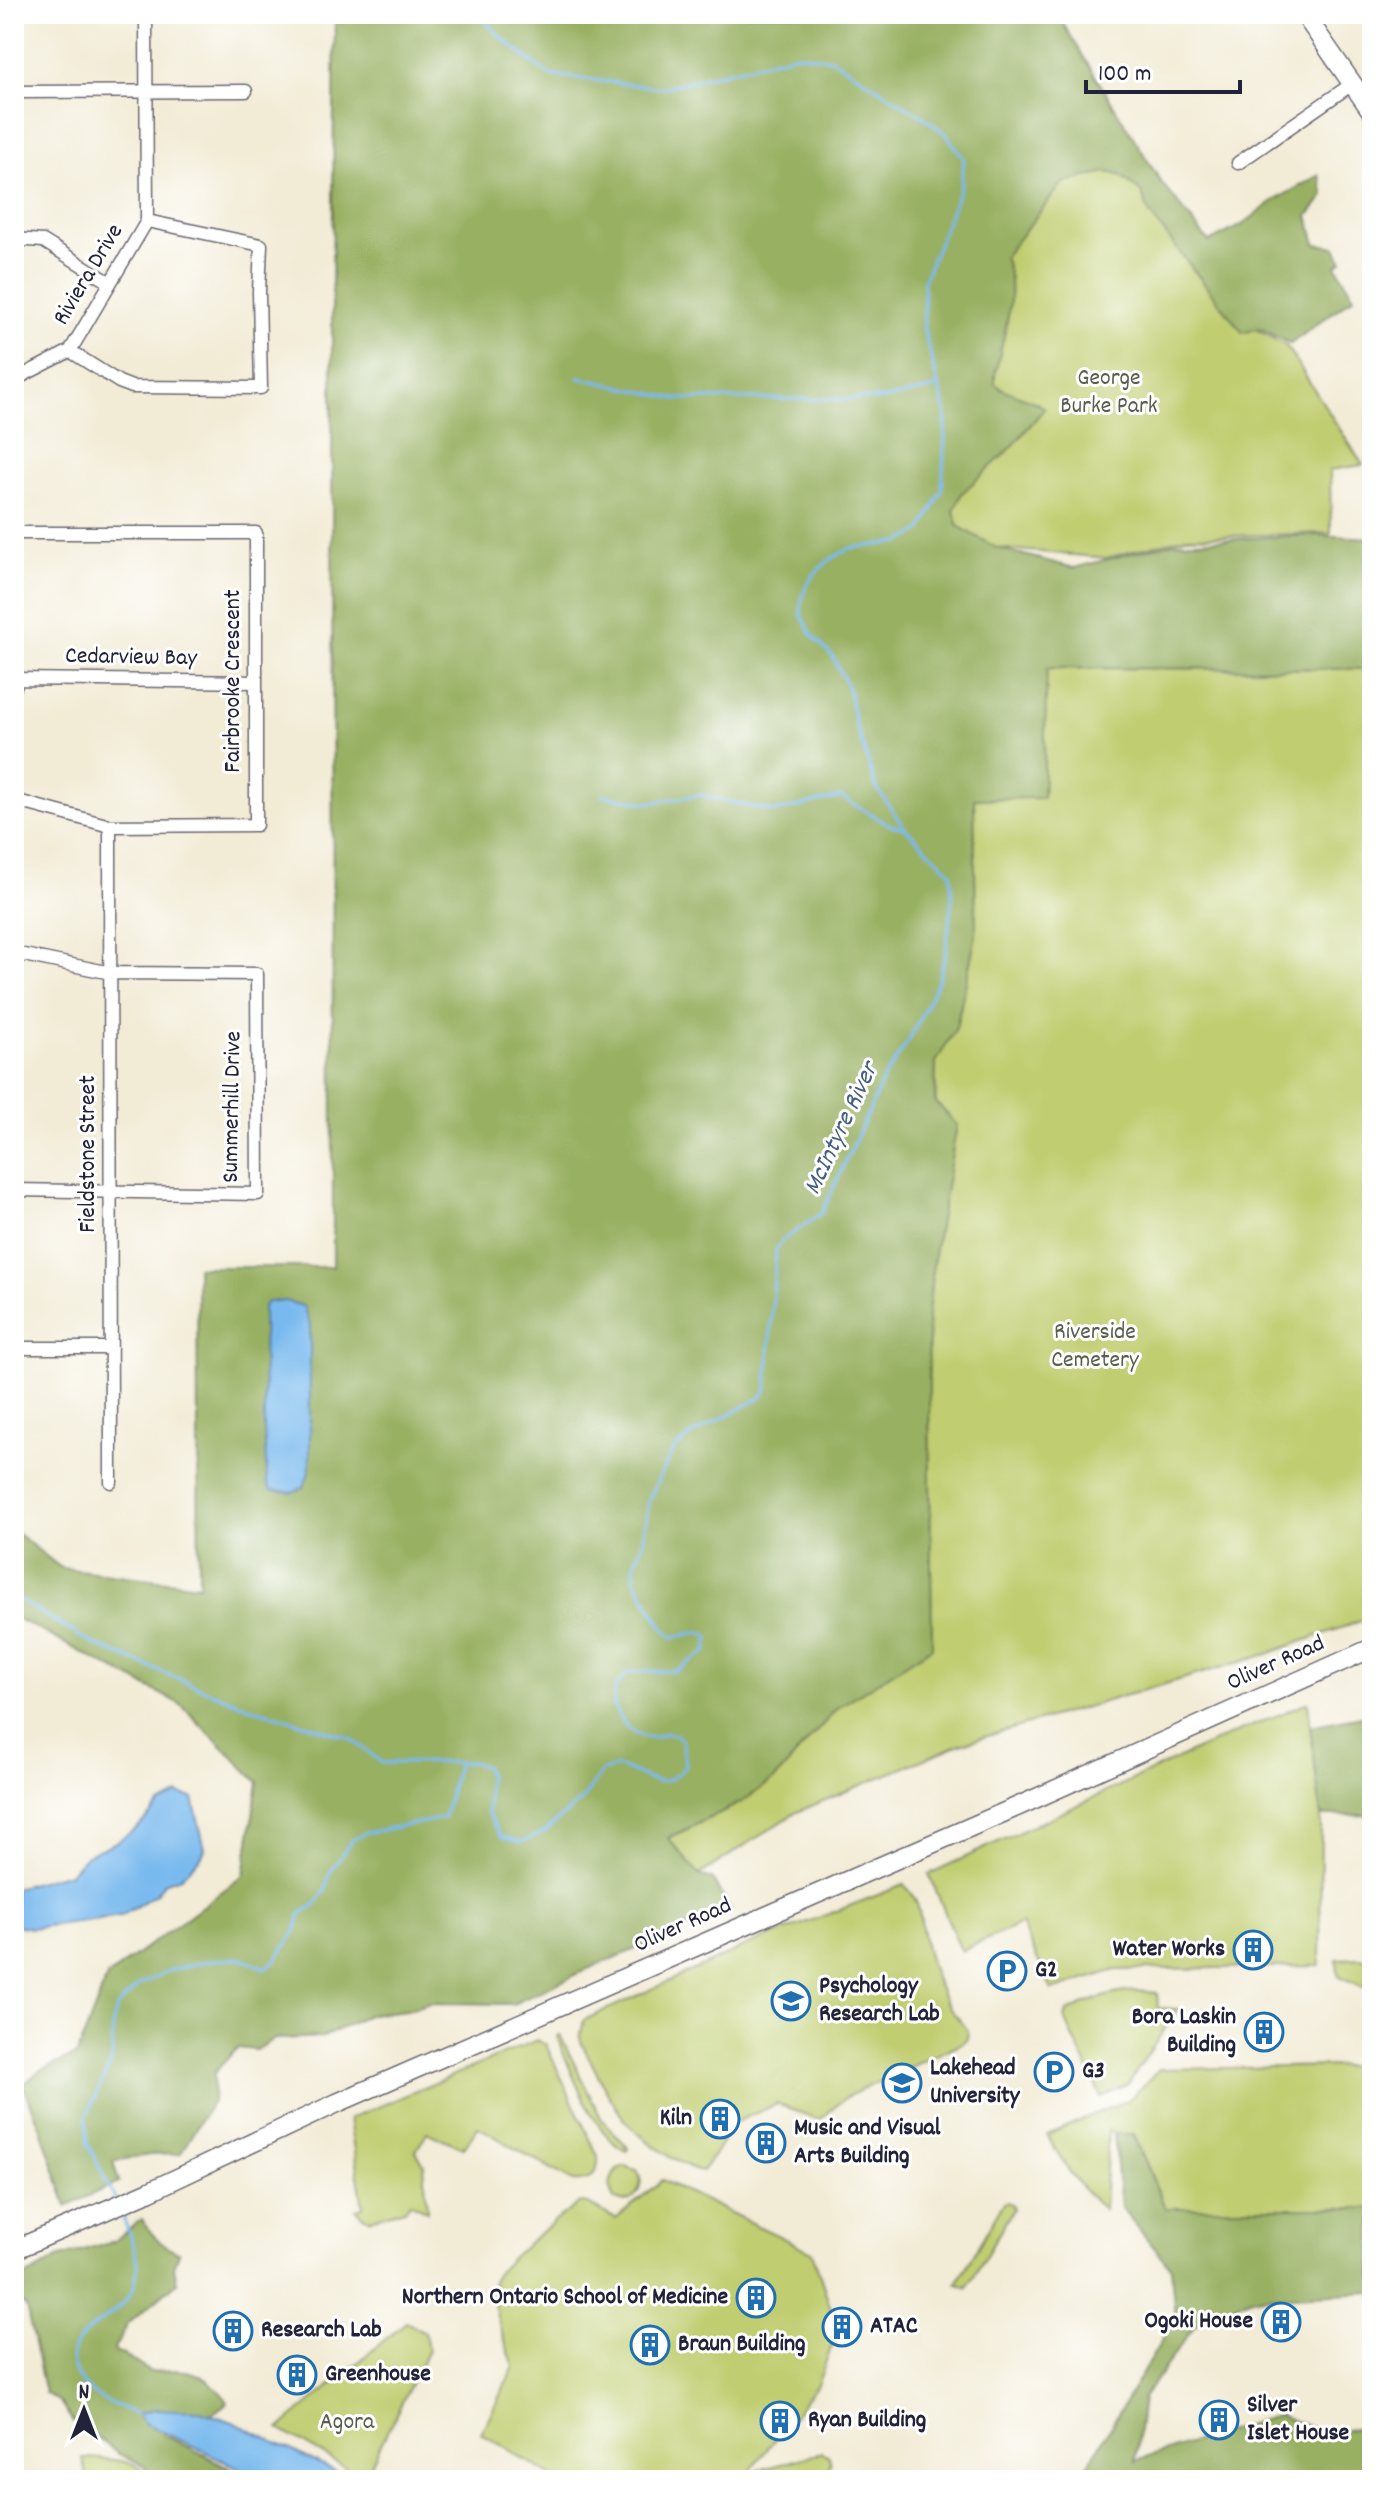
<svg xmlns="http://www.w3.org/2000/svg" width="1386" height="2494" viewBox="0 0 1386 2494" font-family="Dekko,sans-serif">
<rect width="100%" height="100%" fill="#fff"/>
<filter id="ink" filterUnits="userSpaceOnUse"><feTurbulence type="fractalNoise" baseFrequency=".0125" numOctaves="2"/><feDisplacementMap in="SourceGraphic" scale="16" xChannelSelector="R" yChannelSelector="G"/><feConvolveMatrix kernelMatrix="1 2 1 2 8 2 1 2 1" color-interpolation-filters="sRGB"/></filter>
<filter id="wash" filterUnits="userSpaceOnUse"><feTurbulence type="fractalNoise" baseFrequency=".006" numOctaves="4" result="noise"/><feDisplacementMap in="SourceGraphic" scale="32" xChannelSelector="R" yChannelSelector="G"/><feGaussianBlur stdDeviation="1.8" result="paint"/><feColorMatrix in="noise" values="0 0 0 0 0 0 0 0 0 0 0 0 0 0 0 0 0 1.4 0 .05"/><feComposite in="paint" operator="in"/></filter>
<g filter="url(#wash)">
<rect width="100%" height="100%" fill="#f2ebd5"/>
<path fill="#c0cd6f" stroke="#717855" stroke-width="2" d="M1141,153L1213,269L1258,330L1286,346L1363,465L1330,470L1331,533L1186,537L1106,558L997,548L925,537L968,196Z
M1046,668L1372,669V1617L1264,1655L960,1744L797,1812L699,1875L667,1839L740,1803L775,1779L837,1708L932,1646L928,1314L934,1255L936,1061L956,1028L976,935L974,799L1043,797Z
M1308,1702L1321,1816L1320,1966L1116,1970L1052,1990L1021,1924L961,1951L929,1874L1203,1747Z
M904,1885C923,1900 920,1928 926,1949C931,1968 938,1989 949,2007C954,2015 963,2022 968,2031L967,2038L962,2043L846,2097L822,2118L817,2119L777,2104L733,2123L721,2145L702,2171C681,2167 639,2137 625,2120C610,2102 594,2066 582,2044L580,2038L584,2020L753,1943Z
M1372,1958V2208H1165L1134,2134H1114L1108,2130L1104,2209C1079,2188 1062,2164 1047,2135L1130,2099L1159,2069L1350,2066C1381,2059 1370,2015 1370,1990L1338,1975L1337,1959Z
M1137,1991L1157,1993L1158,2008L1178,2009L1128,2084L1101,2097L1065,2019L1067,2012C1090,2001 1111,1992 1137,1991Z
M560,2035L602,2120L626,2145L629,2149L627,2151C592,2135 573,2073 558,2040L557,2037Z
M537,2040L546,2045L598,2156C599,2173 591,2183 573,2181L478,2127L464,2148L427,2132L416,2151L424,2165L427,2211L410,2202L405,2209L370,2219L362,2216L356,2209L363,2207L349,2119Z
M624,2166L637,2170C645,2182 639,2198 625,2202L614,2199C607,2187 610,2172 624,2166Z
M662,2180L812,2252L838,2329L817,2385L743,2480H559L481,2433L514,2367C507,2344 489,2305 493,2282C496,2264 561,2217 579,2203L588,2204L616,2219Z
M1007,2202L1012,2205L1013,2209L967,2288L957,2283L1003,2203Z
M406,2322L425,2332L428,2350L364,2478L279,2429Z
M821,2453L829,2457L831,2464L822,2480H757L756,2474L758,2470Z
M82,2458C108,2459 136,2458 153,2480H88Z"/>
<path fill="#98b062" stroke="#5d694e" stroke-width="2" d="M335,14H1057L1161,182L1209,242L1242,225L1272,202L1319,175L1324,196L1308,216L1316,244L1336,247L1342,261L1336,265L1354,297L1290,344L1259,328L1243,333L1149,213L1142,193L1120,175L1106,172L1063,183L1004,257C1020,292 1002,339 995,375V384C1011,396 1029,397 1045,408L1012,447L962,493L954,510L958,526L997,548L1074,568L1175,542L1314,535L1372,538V669L1047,668L1043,798L974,799L976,935L956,1028L936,1062L935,1101L957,1125L934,1255L928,1314L932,1647L837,1708L775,1779L740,1803L668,1838L699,1875L712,1879L731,1910L592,1967L513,2004L430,2003L407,2010L370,2014L323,2037L275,2039L256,2050L237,2048L214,2073L213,2100L180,2154L149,2155L113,2161L119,2182L67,2206L40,2126L23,2085L39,2071L77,2055L107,1977L244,1875L258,1782L180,1704L14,1617V1531L61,1568L199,1585L197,1267H333L332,292Z
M1372,1714V1815L1321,1816L1310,1726Z
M1114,2134H1133L1165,2208H1372V2292L1251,2298L1196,2324L1143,2398L1135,2461L1278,2415L1329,2434L1372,2424V2463L1345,2472L1279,2480H1079L1175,2318L1171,2268L1121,2207Z
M142,2219C151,2236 162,2244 179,2253L174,2267L177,2282L128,2324L114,2349L116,2353L124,2355L150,2372C188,2367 205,2370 228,2402L215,2412L164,2435L254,2480H155L144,2466L120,2455L81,2425L73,2422L60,2402L45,2393L26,2307L17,2299L24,2278L60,2257L114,2241Z"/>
<path fill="#79baee" stroke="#4e6e94" stroke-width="2" d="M286,1301L303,1306L310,1325V1468L304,1488L292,1492L271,1490L267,1481L264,1431L263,1307L267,1302Z
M178,1794L193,1798L205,1849L202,1856L181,1877L164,1883L156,1894L121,1916L31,1928L14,1925V1888L70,1873L87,1855L116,1842L138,1827L160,1804Z
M154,2409L200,2411L233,2422L352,2480H258L240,2468L144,2423L137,2414Z"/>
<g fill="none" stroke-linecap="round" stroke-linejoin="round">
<path stroke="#79baee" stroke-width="3" d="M579,378L677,399H886L939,387
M601,795L647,803L700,795L775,812L841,797L890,825L904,828
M14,1597L93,1644L248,1707L350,1738L382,1763L472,1762L485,1767L488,1777V1814L502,1837L522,1842L544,1832L583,1799L602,1771C608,1770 615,1766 621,1768C648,1775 661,1796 685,1766L683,1743L677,1735L665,1733C639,1750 605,1713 616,1687C619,1681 625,1676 629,1672L676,1671L707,1651L709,1636L700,1632L673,1637L663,1628L635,1580L634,1565L643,1543L649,1499L673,1450L693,1434L762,1397L767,1388L776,1250L783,1240L822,1213L884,1078L909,1040L937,984L946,953L952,897L951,872L905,828L876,787L855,722L849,690L833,657L812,635L801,614L802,598L807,585L816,572L832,558L851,548L901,542L921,531L942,491L946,415L924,330V280L961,186L964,159L947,135L928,120L832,59L797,54L662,88L549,75L498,35L479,14
M115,2199L88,2144L86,2118L112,2060L113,2024L117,2007L138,1986L166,1972L189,1965L213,1960L242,1958L265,1968L276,1960L296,1932L301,1914L316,1904L326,1889L329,1874L352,1840L366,1833L444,1818L457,1764
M121,2213C130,2236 142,2260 135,2284C126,2319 60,2330 74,2368C83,2396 112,2404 137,2414
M236,2480L240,2468"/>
</g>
</g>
<g filter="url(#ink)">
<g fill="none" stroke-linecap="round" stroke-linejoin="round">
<defs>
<path id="minor" d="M14,92L246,91
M1238,163L1352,84
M14,239L43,241L109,282
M70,351L119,382L132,387L261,388L259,292L261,245L147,221
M14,380L70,351L147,221L146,14
M14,533H256V825L110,826L14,800
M14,690L17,679L256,682
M110,826L111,1482
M14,953L111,973L257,974L258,1194L14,1190
M14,1348H111"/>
<path id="secondary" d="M1304,14L1372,112
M14,2250L148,2192L337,2103L1021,1805L1372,1648"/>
</defs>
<use href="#minor" stroke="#6b6871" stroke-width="15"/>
<use href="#secondary" stroke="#6b6871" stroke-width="21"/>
<use href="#minor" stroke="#fff" stroke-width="12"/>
<use href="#secondary" stroke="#fff" stroke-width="18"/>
</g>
</g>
<defs>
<symbol id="building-ring" viewBox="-11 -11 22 22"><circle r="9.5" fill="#fff" stroke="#1f6fb2" stroke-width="1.5"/><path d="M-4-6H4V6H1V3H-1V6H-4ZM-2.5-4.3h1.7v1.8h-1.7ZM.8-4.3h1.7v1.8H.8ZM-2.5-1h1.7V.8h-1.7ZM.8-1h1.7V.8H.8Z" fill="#1f6fb2"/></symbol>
<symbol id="parking-ring" viewBox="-11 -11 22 22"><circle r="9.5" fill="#fff" stroke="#1f6fb2" stroke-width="1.5"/><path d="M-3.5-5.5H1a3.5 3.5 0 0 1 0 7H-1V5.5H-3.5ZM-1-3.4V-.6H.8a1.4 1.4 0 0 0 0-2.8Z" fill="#1f6fb2"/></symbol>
<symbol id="university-ring" viewBox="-11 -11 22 22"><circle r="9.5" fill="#fff" stroke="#1f6fb2" stroke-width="1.5"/><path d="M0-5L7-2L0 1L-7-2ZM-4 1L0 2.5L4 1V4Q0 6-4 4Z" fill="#1f6fb2"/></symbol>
</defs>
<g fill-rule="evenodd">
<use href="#building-ring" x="1231" y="1928" width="44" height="44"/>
<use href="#parking-ring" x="985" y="1949" width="44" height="44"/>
<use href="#university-ring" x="769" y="1979" width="44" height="44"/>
<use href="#building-ring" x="1242" y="2010" width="44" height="44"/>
<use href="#parking-ring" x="1032" y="2050" width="44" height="44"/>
<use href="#university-ring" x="880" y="2061" width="44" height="44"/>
<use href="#building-ring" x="698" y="2097" width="44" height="44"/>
<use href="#building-ring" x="744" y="2121" width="44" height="44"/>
<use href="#building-ring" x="734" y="2276" width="44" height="44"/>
<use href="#building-ring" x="1259" y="2300" width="44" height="44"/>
<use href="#building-ring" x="820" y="2305" width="44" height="44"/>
<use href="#building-ring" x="211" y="2309" width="44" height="44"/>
<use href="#building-ring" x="628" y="2323" width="44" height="44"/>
<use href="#building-ring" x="275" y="2353" width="44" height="44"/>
<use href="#building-ring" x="1197" y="2398" width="44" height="44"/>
<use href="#building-ring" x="758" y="2399" width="44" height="44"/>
</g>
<g text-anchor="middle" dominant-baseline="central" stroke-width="6" stroke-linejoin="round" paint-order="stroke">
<g font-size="24" fill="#22223b" stroke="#fff">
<text transform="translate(89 275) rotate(-59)">Riviera Drive</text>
<text transform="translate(131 658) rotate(1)">Cedarview Bay</text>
<text transform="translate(234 681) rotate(-90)">Fairbrooke Crescent</text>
<text transform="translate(233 1107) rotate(-89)">Summerhill Drive</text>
<text transform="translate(89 1154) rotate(-90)">Fieldstone Street</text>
<text transform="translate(1276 1664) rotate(-24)">Oliver Road</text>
<text transform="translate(683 1926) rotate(-24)">Oliver Road</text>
</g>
<g font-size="24" fill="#595e4d" stroke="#fff">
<text x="1109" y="379">George<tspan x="1109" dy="28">Burke Park</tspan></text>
<text x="1095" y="1333">Riverside<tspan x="1095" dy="28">Cemetery</tspan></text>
<text x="347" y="2423">Agora</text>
</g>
<g font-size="24" font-weight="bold" fill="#22223b" stroke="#fff" text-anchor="start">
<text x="1225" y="1950" text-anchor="end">Water Works</text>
<text x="1035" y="1971">G2</text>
<text x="819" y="1987">Psychology<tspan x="819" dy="28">Research Lab</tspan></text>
<text x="1236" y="2018" text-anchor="end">Bora Laskin<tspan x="1236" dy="28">Building</tspan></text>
<text x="930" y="2069">Lakehead<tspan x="930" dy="28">University</tspan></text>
<text x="1082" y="2072">G3</text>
<text x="692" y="2119" text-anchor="end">Kiln</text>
<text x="794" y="2129">Music and Visual<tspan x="794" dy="28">Arts Building</tspan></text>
<text x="728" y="2298" text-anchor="end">Northern Ontario School of Medicine</text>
<text x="1253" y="2322" text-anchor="end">Ogoki House</text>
<text x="870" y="2327">ATAC</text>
<text x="261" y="2331">Research Lab</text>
<text x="678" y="2345">Braun Building</text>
<text x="325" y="2375">Greenhouse</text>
<text x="1247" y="2406">Silver<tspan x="1247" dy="28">Islet House</tspan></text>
<text x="808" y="2421">Ryan Building</text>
</g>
<g font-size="26" font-style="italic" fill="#455f83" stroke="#fff">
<text transform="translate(842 1129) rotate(-65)">McIntyre River</text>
</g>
</g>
<rect width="1386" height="2494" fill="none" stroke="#fff" stroke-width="48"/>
<g transform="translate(84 2410)" stroke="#ffffff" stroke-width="6" paint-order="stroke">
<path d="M0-6L14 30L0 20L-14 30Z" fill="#22223b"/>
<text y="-12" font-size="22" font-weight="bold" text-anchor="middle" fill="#22223b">N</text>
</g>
<path d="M1086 80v12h154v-12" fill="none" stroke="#22223b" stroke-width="4"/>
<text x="1098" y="80" font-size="24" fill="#22223b" stroke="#ffffff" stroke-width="6" paint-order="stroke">100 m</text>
</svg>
